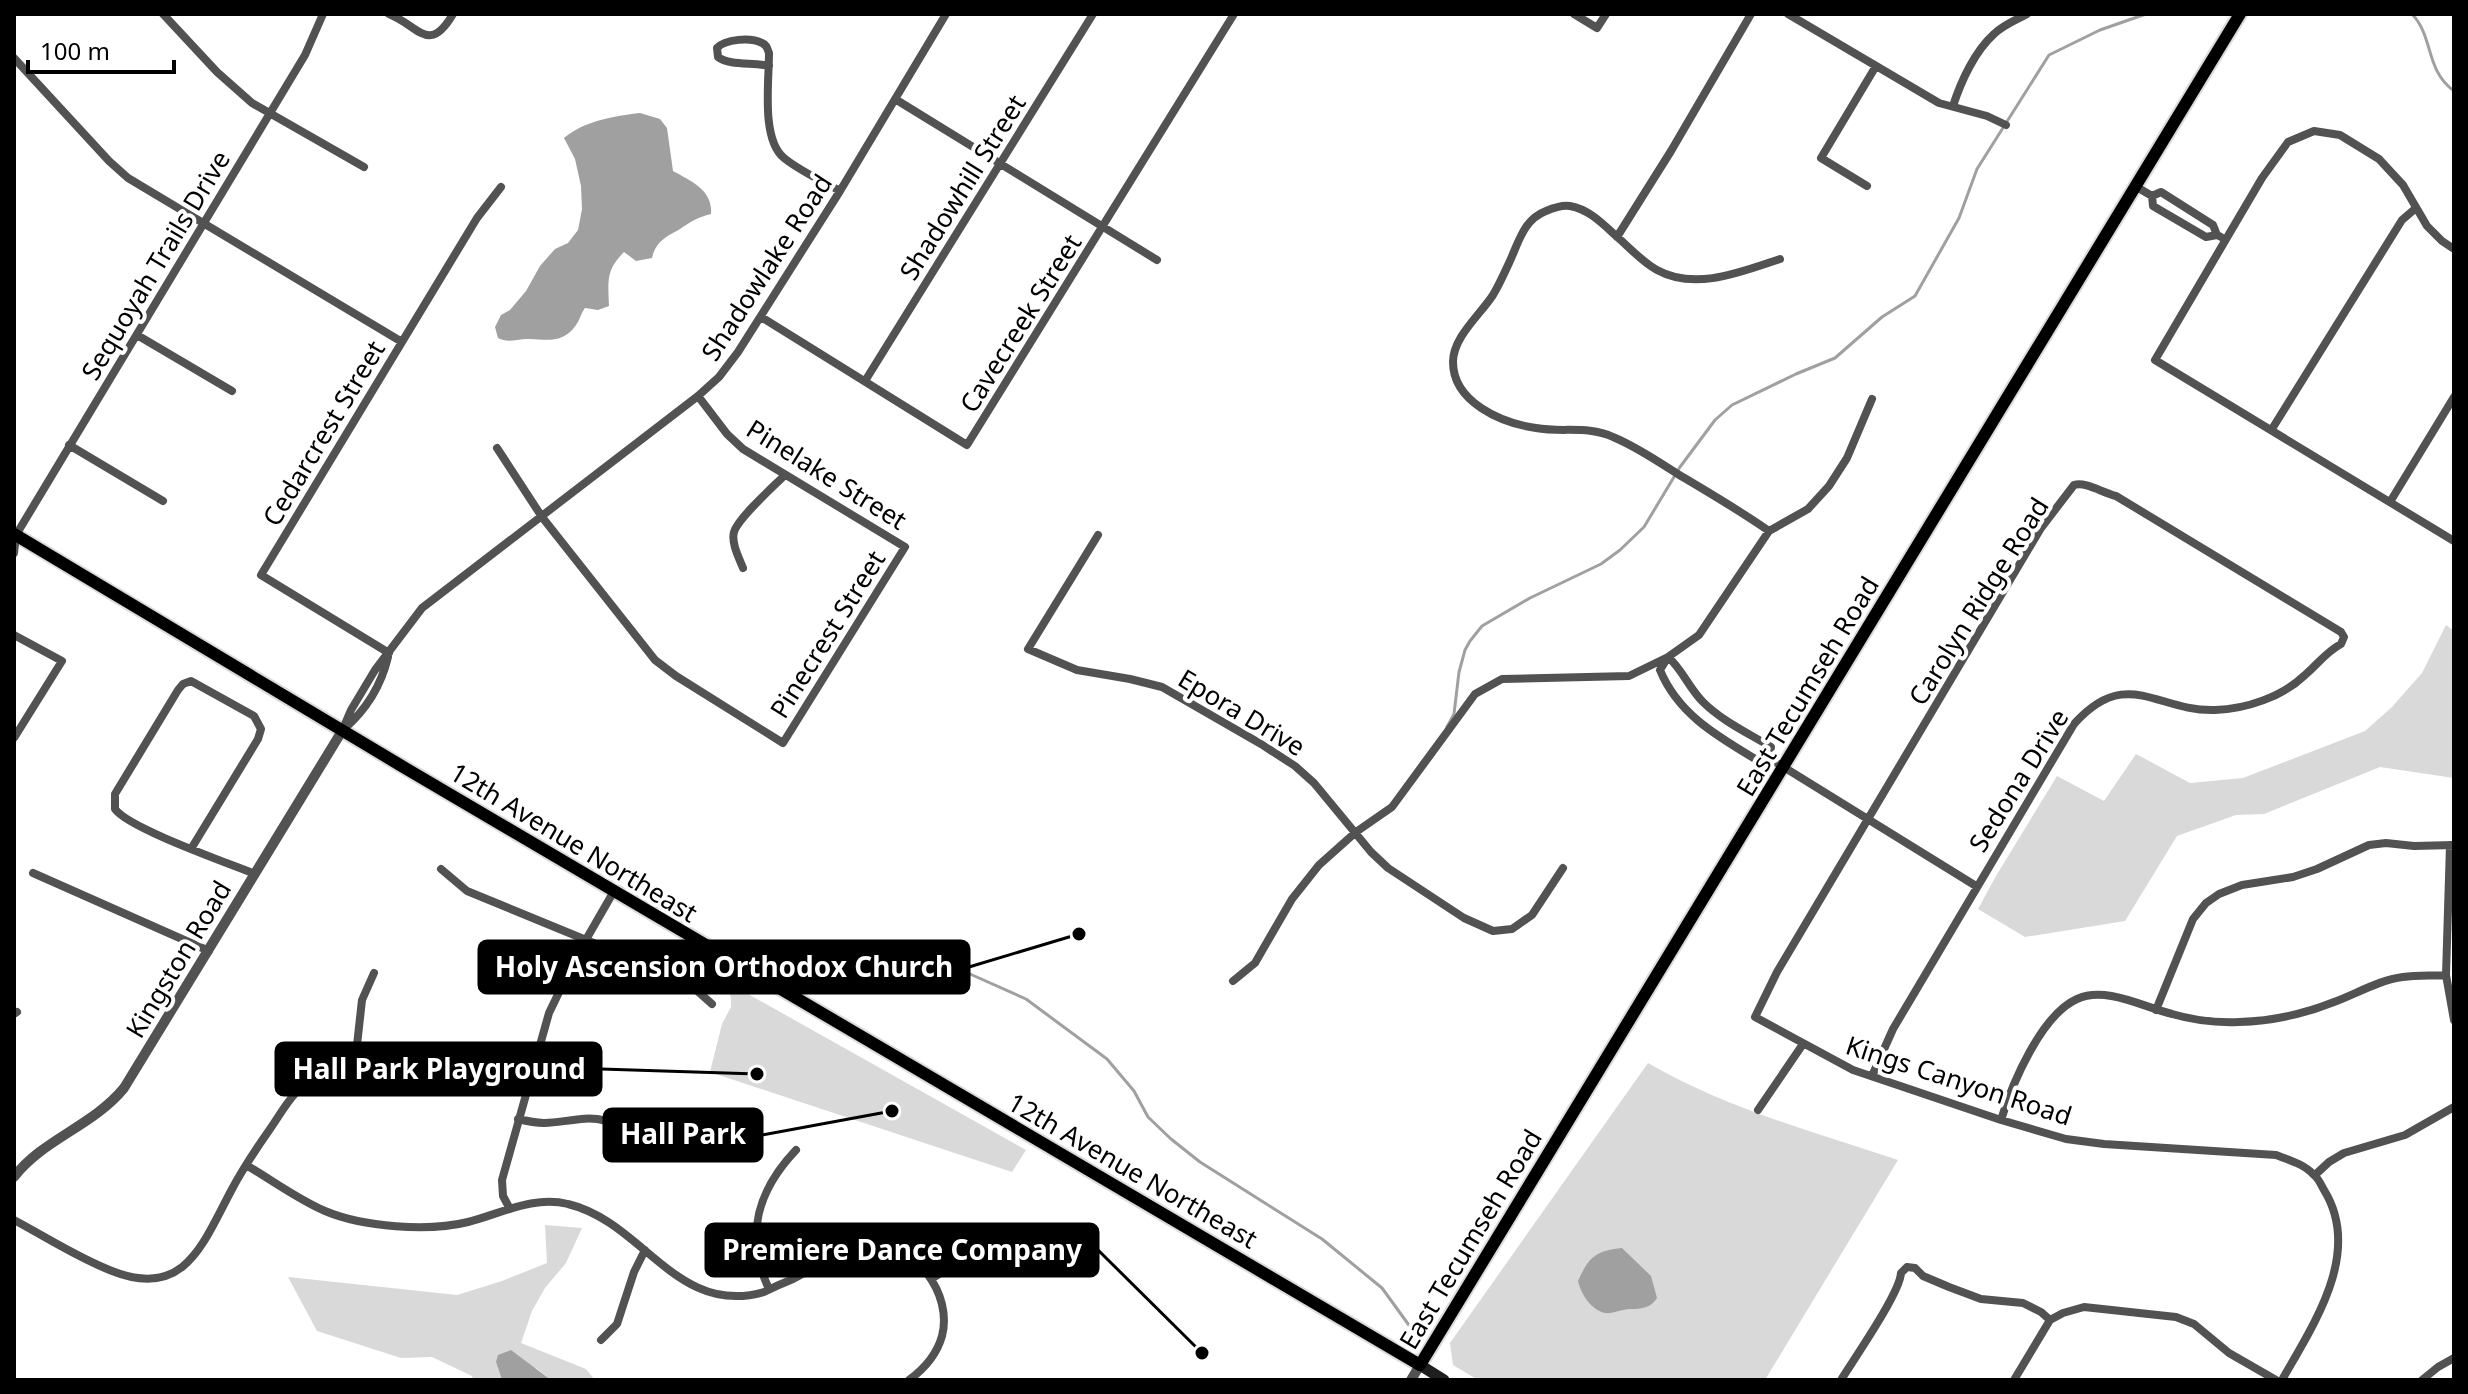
<svg xmlns="http://www.w3.org/2000/svg" width="2468" height="1394" viewBox="0 0 2468 1394" font-family="'Noto Sans',sans-serif">
<rect width="100%" height="100%" fill="#fff"/>
<path fill="#d9d9d9" d="M2446,625L2454,631V778L2380,767L2264,814L2236,815L2177,836L2125,921L2025,937L1978,909L1996,876L2057,776L2104,801L2136,754L2190,783L2243,778L2365,731L2392,707L2422,673Z
M725,981L1026,1150L1012,1172L710,1072L722,1024L731,1007V998Z
M1648,1063C1725,1108 1814,1132 1898,1160L1765,1380H1478L1453,1365L1450,1343Z
M545,1225L582,1228L566,1263L545,1288L532,1311L521,1343L586,1369L595,1380H551L536,1368L496,1362L502,1380H473L472,1376L432,1357L401,1358L317,1331L288,1277L457,1295L502,1281L547,1263Z"/>
<path fill="#a0a0a0" d="M640,113L660,119L667,128L673,171C691,181 713,190 711,214C698,217 690,222 680,229C666,237 656,241 652,258L636,261L624,252C606,270 608,280 609,306L598,310L585,308C581,313 580,320 576,325C564,343 548,340 530,339C518,338 509,344 498,338L495,327L501,315L510,310L526,291L540,266L555,249L568,243L578,230L582,209L581,186L575,159L564,138C584,121 614,116 640,113Z
M1622,1248L1651,1276L1657,1298C1651,1308 1641,1309 1630,1309C1622,1309 1613,1314 1605,1313C1591,1310 1581,1294 1578,1281C1589,1257 1595,1251 1622,1248Z
M511,1350L551,1380H502L496,1362L498,1355Z"/>
<g fill="none" stroke-linecap="round" stroke-linejoin="round">
<path stroke="#a0a0a0" stroke-width="3" d="M2412,14C2434,37 2425,70 2454,91
M1447,727L1454,714L1459,672L1465,650L1470,641L1482,626L1530,598L1601,564L1620,550L1644,527L1680,467L1715,420L1732,405L1796,374L1835,358L1882,317L1915,296L1959,218L1977,169L2049,55L2100,30L2146,14
M894,951L921,965L938,970L950,969L970,974L1026,999L1107,1059L1134,1091L1148,1117L1171,1139L1200,1162L1322,1239L1382,1288L1411,1328"/>
<defs>
<path id="primary" d="M14,534L400,765L1420,1365L2240,14"/>
</defs>
<use href="#primary" stroke="#dbdbdb" stroke-width="16"/>
<path stroke="#525252" stroke-width="8" d="M163,14L217,72L252,103L364,167
M389,14C419,26 429,55 453,14
M1574,14L1597,28L1606,14
M1788,14L1939,103L1987,116L2006,125
M14,58L109,161L128,178L402,342
M769,66C753,62 730,66 718,57L717,48C725,39 751,37 762,43C767,45 767,48 769,53C769,82 761,139 784,158C800,171 822,181 840,191
M895,99L1157,260
M1953,106C1961,81 1975,51 1994,34C2003,25 2016,20 2027,14
M1867,186L1821,158L1876,66
M2135,186L2152,196L2153,206L2206,237L2217,235
M2152,196L2161,192L2213,225L2217,235L2221,237
M1617,237L1671,151L1751,14
M2454,249L2442,241L2427,226L2403,185L2379,159L2340,135L2314,131L2288,142L2262,178L2155,360L2454,541
M761,317L967,445L1234,14
M137,335L232,391
M865,381L1093,14
M2272,429L2402,220L2416,208
M69,445L163,501
M497,448L542,517L655,660L676,676L783,743L905,547L743,449L727,434L698,396
M2390,502L2454,397
M1769,531C1739,510 1708,492 1676,473C1656,460 1635,446 1613,437C1588,425 1562,433 1536,428C1501,423 1453,402 1453,362C1453,337 1480,315 1493,295C1499,285 1504,274 1509,263C1519,242 1523,220 1546,211C1553,208 1563,205 1570,206C1588,209 1602,223 1615,235C1628,246 1642,262 1657,270C1695,291 1741,272 1780,259
M1098,535L1028,649L1077,670L1130,679L1162,687L1261,744L1295,766L1314,783L1371,852L1388,868L1464,918L1493,931L1512,929L1532,915L1563,868
M14,553L16,535L305,55L323,14
M743,568C739,558 731,543 734,532C738,518 774,486 785,475
M14,635L62,661L14,738
M389,653L261,575L477,218L501,187
M1668,657C1682,669 1689,688 1703,702C1722,721 1748,733 1771,747L1769,758L1762,762L1757,760C1717,736 1678,714 1660,670Z
M344,729C366,710 381,686 388,657
M342,731L351,710L375,670L422,608L698,396L719,377L738,352L840,191L946,14
M1769,758L1976,886
M2450,845L2446,975L2454,1020
M191,849L258,739L261,729L254,716L191,681L183,684L178,690L115,794V809C128,828 228,863 255,874
M441,869L467,891L686,981L712,1004
M33,873L209,951
M1233,981L1255,963L1292,899L1319,865L1356,832L1392,807L1475,694L1502,679L1629,676L1668,657L1699,635L1769,531L1808,509L1829,486L1847,458L1872,399
M2156,1010L2193,919L2206,903L2219,894L2242,885L2293,877L2317,869L2369,845L2386,843L2414,846L2454,845
M14,1014L17,1012
M354,1072L362,1000L374,973
M1872,1076L1893,1029L2074,724C2127,665 2157,712 2215,710C2246,709 2282,697 2305,675C2318,664 2326,652 2341,644L2344,637L2341,632L2116,496C2103,493 2085,481 2074,485L2041,528L1777,972L1755,1017L1853,1070L2001,1120L2066,1139L2104,1144L2276,1155C2289,1160 2304,1164 2314,1175C2319,1179 2321,1185 2324,1190C2363,1253 2313,1325 2282,1380
M1758,1110L1803,1044
M518,1119C548,1126 552,1122 581,1119C611,1115 637,1134 659,1154
M2001,1120C2012,1084 2041,1015 2077,999C2106,986 2143,1007 2172,1014C2193,1020 2217,1023 2239,1022C2271,1021 2304,1014 2334,1002C2356,994 2379,980 2403,977C2417,975 2432,976 2446,975
M246,1165C272,1180 297,1199 325,1211C363,1227 428,1232 468,1222C500,1214 534,1195 568,1204C643,1222 677,1317 764,1292C774,1287 783,1283 793,1279C817,1267 843,1246 872,1245C916,1244 953,1294 942,1336C937,1354 924,1369 909,1380
M2315,1175L2329,1162L2344,1153L2405,1135L2454,1107
M510,1209L503,1196L502,1180L549,1013L576,957L614,891
M14,1220C46,1237 78,1258 112,1271C185,1300 203,1243 231,1191C242,1170 256,1149 270,1129C284,1109 295,1086 318,1077C354,1063 385,1085 421,1083C435,1082 448,1074 461,1069C485,1059 508,1062 532,1067
M931,1279L976,1251
M769,1289C744,1236 757,1191 796,1150
M601,1340L617,1324L634,1272L645,1250
M1841,1380C1854,1359 1900,1293 1901,1273L1907,1267L1915,1268L1923,1276L1949,1287L1981,1299L2023,1303L2041,1312L2050,1320
M2014,1380L2050,1320L2063,1313L2084,1307L2176,1317L2194,1324L2229,1353L2276,1380
M2422,1380L2438,1367L2454,1358"/>
<path stroke="#525252" stroke-width="10" d="M14,1177C43,1139 93,1126 124,1088L342,731
M1411,1380L1420,1365"/>
<path stroke="#1f1f1f" stroke-width="11" d="M1420,1365L1444,1380"/>
<use href="#primary" stroke="#000" stroke-width="12"/>
</g>
<g text-anchor="middle" dominant-baseline="central" stroke-width="8" stroke-linejoin="round" paint-order="stroke">
<g font-size="26" fill="#000" stroke="#fff">
<text transform="translate(962 187) rotate(-58)">Shadowhill Street</text>
<text transform="translate(155 265) rotate(-59)">Sequoyah Trails Drive</text>
<text transform="translate(766 267) rotate(-57)">Shadowlake Road</text>
<text transform="translate(1020 323) rotate(-58)">Cavecreek Street</text>
<text transform="translate(323 433) rotate(-59)">Cedarcrest Street</text>
<text transform="translate(827 474) rotate(32)">Pinelake Street</text>
<text transform="translate(1978 601) rotate(-58)">Carolyn Ridge Road</text>
<text transform="translate(827 634) rotate(-58)">Pinecrest Street</text>
<text transform="translate(1807 686) rotate(-59)">East Tecumseh Road</text>
<text transform="translate(1242 712) rotate(31)">Epora Drive</text>
<text transform="translate(2018 780) rotate(-58)">Sedona Drive</text>
<text transform="translate(574 842) rotate(31)">12th Avenue Northeast</text>
<text transform="translate(178 959) rotate(-59)">Kingston Road</text>
<text transform="translate(1959 1080) rotate(18)">Kings Canyon Road</text>
<text transform="translate(1133 1170) rotate(30)">12th Avenue Northeast</text>
<text transform="translate(1470 1239) rotate(-59)">East Tecumseh Road</text>
</g>
</g>
<path fill="none" stroke="#000" stroke-width="3" d="M1079 934L969 967M757 1074L601 1069M892 1111L762 1135M1202 1353L1098 1250"/>
<g fill="#000" stroke="#fff" stroke-width="3">
<circle cx="1079" cy="934" r="8"/>
<circle cx="757" cy="1074" r="8"/>
<circle cx="892" cy="1111" r="8"/>
<circle cx="1202" cy="1353" r="8"/>
</g>
<g fill="#000" stroke="#000" stroke-width="3">
<rect x="479" y="941" width="490" height="52" rx="8"/>
<rect x="276" y="1043" width="325" height="52" rx="8"/>
<rect x="604" y="1109" width="158" height="52" rx="8"/>
<rect x="706" y="1224" width="392" height="52" rx="8"/>
</g>
<g font-size="28" text-anchor="middle" font-weight="bold" fill="#fff">
<text x="724" y="977">Holy Ascension Orthodox Church</text>
<text x="439" y="1079">Hall Park Playground</text>
<text x="683" y="1144">Hall Park</text>
<text x="902" y="1260">Premiere Dance Company</text>
</g>
<rect width="2468" height="1394" fill="none" stroke="#000000" stroke-width="32"/>
<path d="M28 60v12h146v-12" fill="none" stroke="#000000" stroke-width="4"/>
<text x="40" y="60" font-size="24" fill="#000000" stroke="#ffffff" stroke-width="6" paint-order="stroke">100 m</text>
</svg>
